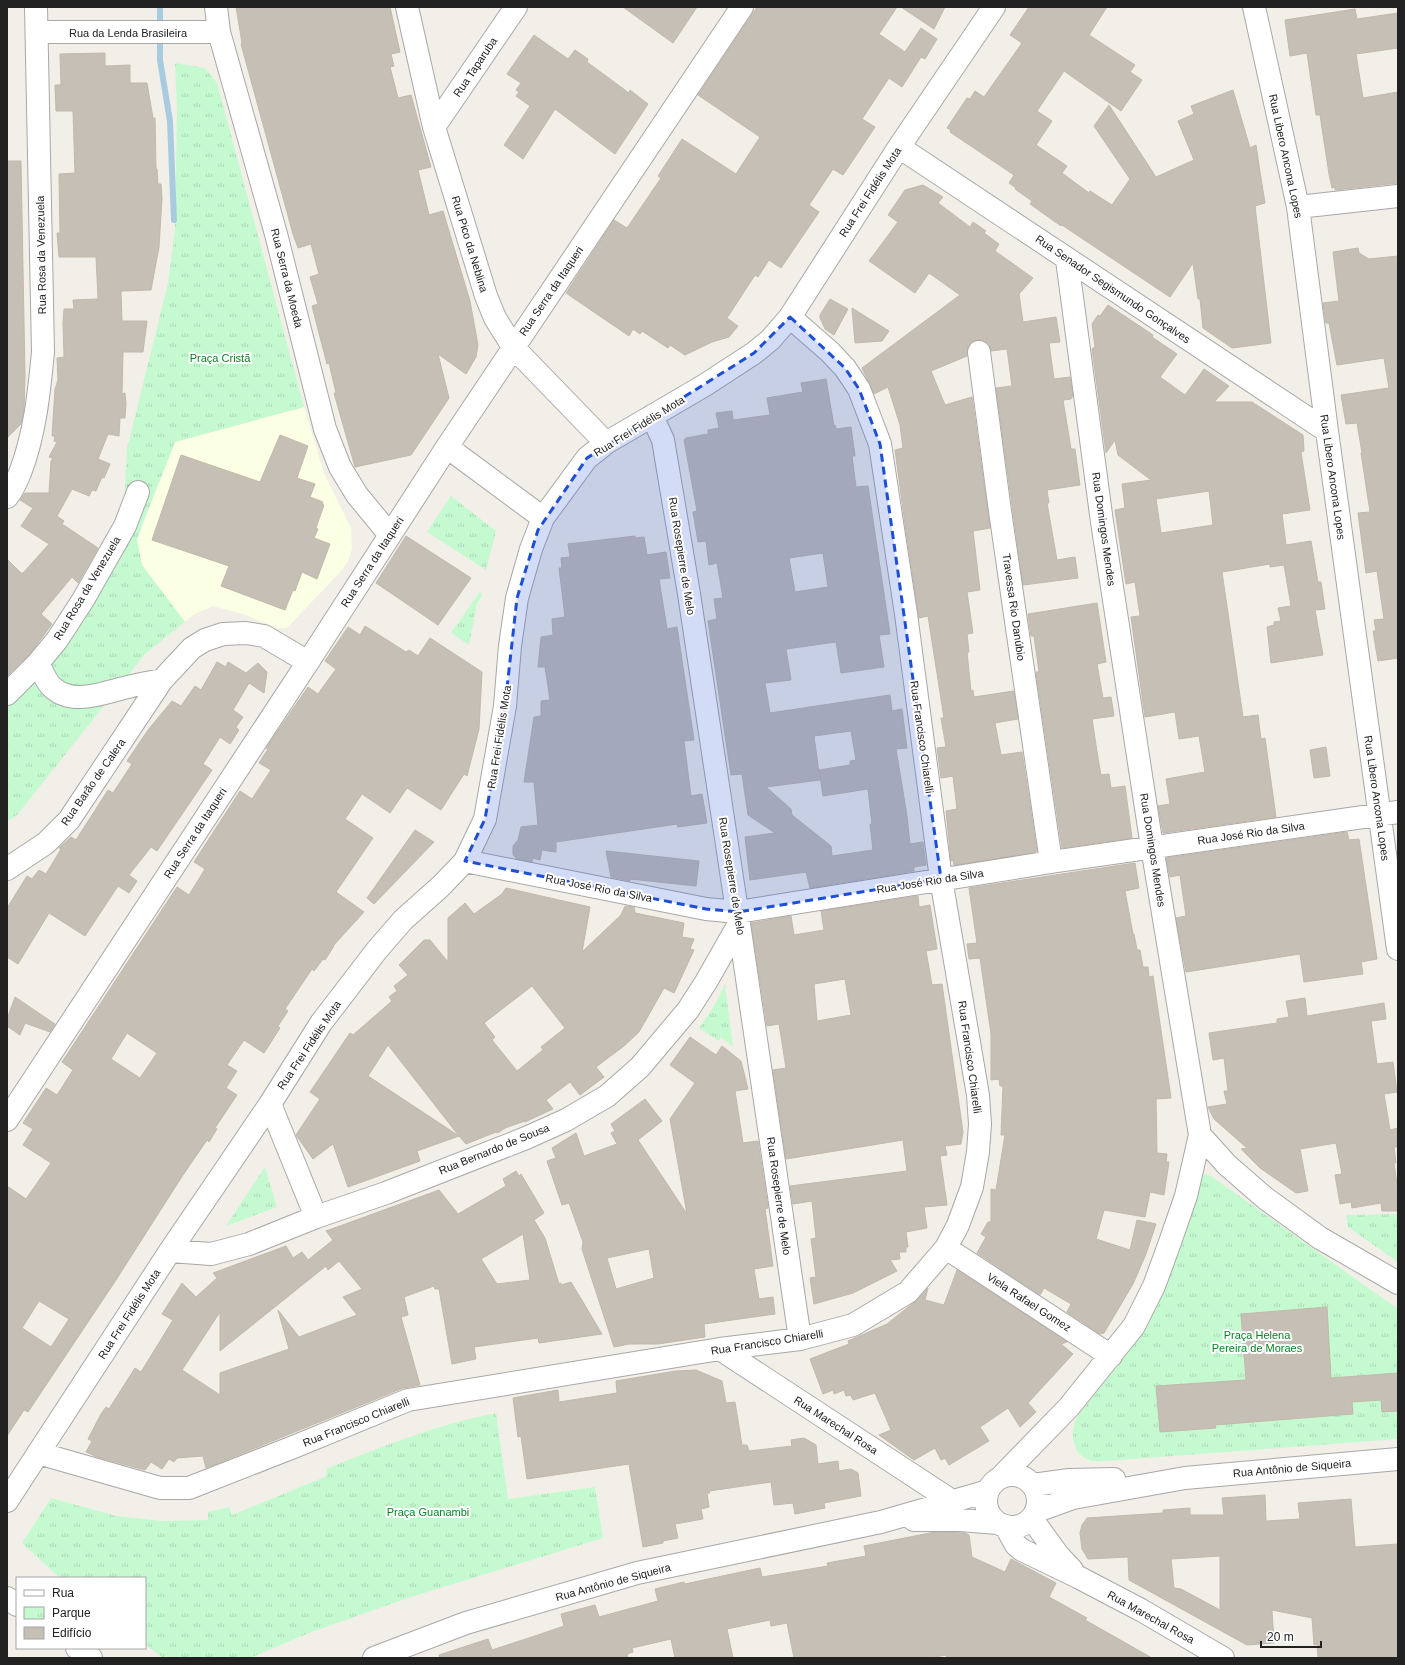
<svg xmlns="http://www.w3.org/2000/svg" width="1405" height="1665" viewBox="0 0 1405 1665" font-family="Arial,sans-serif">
<defs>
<pattern id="park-tufts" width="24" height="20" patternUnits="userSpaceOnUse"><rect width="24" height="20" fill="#c5fad1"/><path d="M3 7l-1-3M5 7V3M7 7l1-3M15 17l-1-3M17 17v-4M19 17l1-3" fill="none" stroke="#a9d6b3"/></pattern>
</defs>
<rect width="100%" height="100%" fill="#f1efe7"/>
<path fill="#fbffe3" d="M304,407L324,473L351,528L352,549L348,561L341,571L287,628H276L246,615L213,606L193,615L185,622L142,565L137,540L143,523L175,442Z"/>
<path fill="url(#park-tufts)" d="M175,63L205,68L217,83L304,407L175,442L143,523L137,540L142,565L185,622L146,653L17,815L7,821V700L78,625L121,557L117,549L124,507L127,449L168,283L175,231L177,110Z
M451,496L496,531L486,570L427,532Z
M480,591L482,596L477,603L469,645L451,633Z
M725,985L733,1047L721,1037L719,1041L699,1028L713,1008Z
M265,1167L277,1207L226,1226Z
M1203,1174L1211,1176L1398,1309V1439L1106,1461C1100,1461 1092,1462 1087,1459C1071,1452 1070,1430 1077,1417L1121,1361L1140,1333L1186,1232L1200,1176Z
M1398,1214V1262L1348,1227L1346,1215Z
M496,1413L508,1499L595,1487L603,1538L408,1598L309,1633L250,1658H163L145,1644V1578H60L22,1543L51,1498L116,1516L161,1521L208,1520V1512L229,1507L232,1515L327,1476L326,1469C381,1447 438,1424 496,1413Z"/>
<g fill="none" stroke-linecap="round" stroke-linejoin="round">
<path stroke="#a8cbdf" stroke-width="6" d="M160,7V60L170,121L174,220"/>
</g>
<path fill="#c6bfb6" stroke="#c3b8a9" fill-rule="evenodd" d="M236,7H390L400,52L391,54L394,66L390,67L398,98L411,95L431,167L418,170L429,215L443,211L470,301L478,345L476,357L466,374L438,354L449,398L411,455L355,467L334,393H336L329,363L327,364L312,306L318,304L310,277L319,274L311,244L298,248L293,234L241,44L242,43Z
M623,7H697L673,43Z
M757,7H897L879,34L905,52L921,28L937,39L925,59L921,57L902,87L889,78L862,119L875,127L843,175L833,169L809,205L819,212L781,268L769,260L758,277L755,275L727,318L738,326L729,337L712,342L685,355L670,345L668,348L642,331L640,334L633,329L629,336L566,293L614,220L627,228L661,178L658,176L682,139L736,174L760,137L698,95Z
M901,7H945L934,29Z
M1029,7H1107L1089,35L1135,65L1130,72L1142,80L1121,111L1064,71L1037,111L1052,121L1036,145L1067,166L1062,173L1089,193L1090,191L1112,205L1130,179L1094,126L1109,105L1156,177L1194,160L1178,121L1194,114L1191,106L1233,90L1250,148L1256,145L1260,172L1265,203L1255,206L1271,343L1232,348L1203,328L1200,299H1198L1193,263L1170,297L1062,225L1061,226L1030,204L1032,201L1015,189L1016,188L1009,183L1014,175L950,132L951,130L947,128L967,98L970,99L975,91L984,97L1022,43L1010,35Z
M1355,9L1357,19L1398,13V48L1356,54L1363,98L1398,92V183L1335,190V187L1332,188L1329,174L1320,115H1316L1307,53L1290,56L1285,20Z
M534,35L568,59L575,50L588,59L587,62L629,93L630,90L648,104L615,154L555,109L523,159L504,145L530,106L516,96L519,92L516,90L521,83L507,74Z
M105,53V66L130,65V83H147L153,118H155L156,169H157L158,184H161L162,198L159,247L151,290L121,291L122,321H147L143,352H123L122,394L125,393L126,403L125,418H120L119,436L108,434L98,459L110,464L104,478L102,477L96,491L92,490L89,496L72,489L57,516L64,521L62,524L98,548L78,583L72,577L41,614L52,624L29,655L7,676V559L21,573H23L49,544L21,526L33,508L20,500L25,493H49L51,461L53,458L49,457L57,442L54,441L55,436H52L55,389L58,380L57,358L64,357L63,323L64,309H74L73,300L98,299L96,257H59L57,233H60L59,174L75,173L73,111H56L55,85H61L60,54Z
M7,161H21L25,376L24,409L21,424L7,438Z
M923,185L943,197L938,203L970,227L973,222L986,231L984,233L999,244L995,251L1033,278L1019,294L1023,322L1056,317L1060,342L1049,343L1054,379L1070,377L1073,396L1071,399L1063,400L1071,449H1075L1080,485L1047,490L1049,503H1047L1057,560L1075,557L1078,578L1023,585L996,388L1012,386L1007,349L991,351L989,344L983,340H977L971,342L968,347L967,356L931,371L945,405L972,397L990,528L973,531L980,590L967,592L973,633L967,634L969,652H967L971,691L973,690L974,697L1014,691L1018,719L995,723L1001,755L1022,752L1037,852L954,865L953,860L951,861L946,811L957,809L953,776L941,778L937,748L946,747L941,718H944L928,616L919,618L905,524L895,450L903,448L900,425L888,387L874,394L862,368L960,295L929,273L915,293L869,261L898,222L888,215L905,190Z
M1358,248L1359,253L1369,259L1398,256V658L1378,661L1373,631H1376L1374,620L1384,619L1377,571L1366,573L1358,513L1370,512L1361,453H1362L1357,423L1346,424L1341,395L1389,388L1384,358L1337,365L1329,323H1326L1323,303L1339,301L1333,252Z
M830,299L848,309L834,335L825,329L820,318V315Z
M1108,305L1153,335L1152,337L1177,354L1160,377L1185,395L1204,369L1229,386L1214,402H1252L1303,435L1304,451L1301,452L1310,510L1282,514L1286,545L1311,541L1318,582H1321L1325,609L1315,610L1323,655L1271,663L1267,627L1274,625V622L1281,621L1278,608L1291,606L1284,565L1270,567V564L1222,572L1243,717L1258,715L1261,739L1265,738L1276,817L1163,833L1158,806L1170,804L1166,779L1205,772L1199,736L1179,739L1175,712L1145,717L1131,617L1140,616L1135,582L1126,584L1115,510L1125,508L1122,484L1151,480L1118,455L1115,440L1106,453L1092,349L1095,347L1092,324L1098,315L1100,316ZM1209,491L1213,525L1161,533L1156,499Z
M852,308L889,331L882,341L855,343Z
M826,379L834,426L835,425L836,429L851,427L855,456H852L856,487L868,486L890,634L879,635L884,667L841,673L836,642L786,649L791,680L765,683L770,713L890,695L892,711L902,709L907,748L896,749L907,816L910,844L923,842L926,865L914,867V871L810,888L806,872L750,880L745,837L775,833L748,815L742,774L731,775L708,621L717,619L714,599L723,598L717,563L709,565L706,541L698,542L693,512L697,511L684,440L686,438L708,434V430L719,428L716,413L732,411L733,420L770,415L767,398L803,392L801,383ZM823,553L828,587L795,592L789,558ZM851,731L856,760L850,761V765L819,770L823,796L868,789L872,824H870L873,850L832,856L831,846L792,815L791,809L766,787L820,780L814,736Z
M280,435L308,446L297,478L315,484L310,497L323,502L322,504L324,505L316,528L318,529L314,538L330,544L317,579L302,572L295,591L293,590L285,610L221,586L229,566L152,540L181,455L260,482Z
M406,536L471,578L438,625L376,583Z
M635,536V538L644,537L647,555L666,552L670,578L659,579L667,629L677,627L694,740L684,741L691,796L702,794L707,823L678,827L677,824L556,842V852L542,850L540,860L533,858L532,862L517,859L513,855V846L518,840L521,827L538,825L534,782H524L534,717L541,716V701L550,700L545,667H538L541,637L553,635L552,619L565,617L559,568H562L561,558L570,557L568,544Z
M1097,603L1106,662L1097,664L1103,698L1111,697L1114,716L1092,719L1098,758L1101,775L1109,774L1111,788L1125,786L1132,838L1062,848L1036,672H1039L1034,636H1031L1028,614Z
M365,626L406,652L409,650L418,656L430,638L482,672L479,729L467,776L464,774L441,810L407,788L390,813L362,794L345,819L373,838L336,892L364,912L333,946H334L325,960L323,959L314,971L312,969L285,1009L288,1011L278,1026L280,1028L264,1053L244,1040L227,1065L237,1071L226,1088L237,1095L215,1128L217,1129L209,1142L207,1140L181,1178L116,1280L28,1412L24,1410L7,1436V1186L26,1199L51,1163L23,1145L33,1129L23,1123L46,1088L57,1095L73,1070L62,1062L177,887L189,895L205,869L194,862L240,791L252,799L271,770L259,763L268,749L266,748L308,687L318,694L336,669L325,661L348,627L360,635ZM127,1033L157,1053L140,1078L111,1059ZM39,1301L69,1319L51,1347L22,1328Z
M217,662L226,667L228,662L246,673L258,663L267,672L264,693L249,683L233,710L243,717L236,727L239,730L230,744L220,737L203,764L212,770L157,851L151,847L129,875L137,881L129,893L118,886L85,936L49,913L18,964L7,957V908L27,876L32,879L39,870L46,874L61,849L59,848L71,837L76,840L108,790L113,793L132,764L127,761L148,730L172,701L181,706L195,686L201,690Z
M1326,747L1330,776L1314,778L1310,750Z
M415,830L434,842L374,904L367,898Z
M1347,832L1349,840L1359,839L1377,959L1361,962L1363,974L1304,982L1300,954L1186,972L1176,918L1186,916L1180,875L1170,877L1166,858Z
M606,851L699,861L696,886L630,879V881L611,877Z
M1135,863L1139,888L1125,891L1133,934H1134L1137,950H1140L1143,967H1148L1149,977L1153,976L1171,1098L1156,1099L1157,1153L1167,1154L1166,1162H1169L1164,1195L1150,1192L1145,1217L1104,1210L1096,1239L1130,1250L1137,1220L1156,1224L1146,1254L1133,1284L1104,1333L1100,1334L1067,1312L1071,1304L1044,1288L1040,1295L977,1253L986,1237L981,1234L988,1222H991V1189L996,1190L1005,1135H1001L1003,1086H1000L999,1079L991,1080V1034L980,958L969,959L967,944L977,943L969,888Z
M506,888L590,907L582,952L621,915L625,906L634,907L635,913L684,923L682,937L694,939L690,949L694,950L674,993L664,988L639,1032L624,1046L596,1067L604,1077L580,1095L570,1082L546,1100L553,1109L525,1122V1121L505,1128L498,1133L496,1132L466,1144L459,1136L417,1151L420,1161L348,1187L333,1144L313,1159L296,1135L320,1099L310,1092L350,1033L353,1035L392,1001L389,997L397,991L394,986L408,975L399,965L424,940H430L448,962V918L465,903L474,914L502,894ZM532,986L565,1028L541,1047L543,1050L517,1071L492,1040L495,1037L484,1023ZM388,1045L459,1136L368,1076Z
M918,896L919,907L930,905L937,949L926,951L932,985L942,984L963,1132L961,1144L945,1146L947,1155L940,1156L947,1205L924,1207L927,1228L906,1232L908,1247H906V1252H899L900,1259L890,1260L897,1271L853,1293L814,1304L810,1278L816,1277L811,1239L816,1238L812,1201L793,1204L790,1186L907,1171L903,1140L786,1159L773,1070L786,1068L779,1024L767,1026L751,923L791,916L794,935L824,930L821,911ZM845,979L851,1015L817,1021L814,984Z
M15,997L55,1024L50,1032L25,1023L20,1035L7,1026V1019Z
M1305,998L1307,1016L1384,1003L1386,1019L1371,1021L1377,1064L1393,1062L1397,1092L1384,1094L1390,1130L1398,1128V1147H1394L1396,1163H1394L1398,1191V1211H1382L1381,1203L1352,1208L1351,1202L1340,1204L1335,1175L1342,1174L1336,1143L1300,1149L1308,1191L1296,1193L1260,1168L1241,1149L1247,1148L1214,1119L1208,1107L1227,1104L1224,1091H1228L1224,1058L1213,1060L1209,1033L1277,1023V1019L1289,1017L1286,1001Z
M690,1037L716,1055L722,1046L741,1061L748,1089L735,1091L743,1143L758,1141L768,1208L765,1209L773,1266L754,1269L759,1299L773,1297L775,1314L704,1324L705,1337L658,1344H629L614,1347L582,1249L583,1242L569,1203L562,1205L547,1161L556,1158L552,1148L576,1133L584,1156L617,1144L611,1133L615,1131L611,1124L645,1099L662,1121L638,1140L687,1214L670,1119L695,1083L670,1065ZM649,1249L654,1278L616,1289L607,1258Z
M516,1171L519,1176L521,1174L544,1213L534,1220L545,1238L559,1284L561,1283V1285L571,1282L602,1334L539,1343L538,1338L474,1347L476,1359L452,1364L439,1289H435L434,1286L404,1297L408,1315L401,1317L420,1385L403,1388L206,1468L203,1456L177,1458L174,1462L169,1459L162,1469L151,1462L145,1470L97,1457L86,1452L92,1441L88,1439L101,1414L106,1407L109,1409L135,1368L141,1372L173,1320L162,1314L182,1283L196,1297L217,1278L213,1273L286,1246L293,1258L302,1252L308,1260L333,1240L326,1231L439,1190L458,1214L506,1186L503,1179ZM523,1234L530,1280L497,1284L481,1259ZM339,1261L362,1289L343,1297L357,1315L299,1337L278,1310L289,1349L220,1373V1395L182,1370L220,1312V1351L326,1266L328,1270Z
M957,1270L1067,1342L1061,1344L1073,1354L1028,1403L1036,1412L1020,1427L1008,1408L980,1427L989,1441L949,1465L945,1458L941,1460L935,1448L914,1460L879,1435L891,1430L875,1393L853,1400L851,1395L846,1396L844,1390L834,1394L833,1390L823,1394L810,1359L849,1344L848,1341L887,1324L917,1300L928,1288L925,1300L944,1305Z
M1327,1307L1331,1378L1398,1373V1411L1382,1412L1381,1400L1352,1402L1353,1414L1215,1425L1216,1428L1160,1432L1156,1386L1246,1380L1241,1314Z
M696,1370L722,1381L726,1403L735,1402L742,1445H747L749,1451L792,1446L791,1440L804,1438L816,1445L818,1464L838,1461L839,1471L851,1469L858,1473L861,1496L824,1503L825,1508L795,1514L793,1503L774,1505L771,1482L709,1491L710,1493H707L709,1507L701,1509L703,1519L675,1524L678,1538L663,1541V1543L643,1547L629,1464L527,1479L521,1436L518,1437L513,1398L558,1390L559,1402L617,1393L616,1381L676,1371Z
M1265,1495L1266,1521L1300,1519L1298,1503L1351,1499L1355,1547L1398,1544V1658H1318L1317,1644L1314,1645L1312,1618L1272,1610L1274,1643L1247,1645L1129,1580L1128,1557L1088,1559L1082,1549L1080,1533L1082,1525L1087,1518L1163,1513V1510L1190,1508V1515H1224L1222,1498ZM1220,1556V1610L1181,1589L1174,1588L1171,1559Z
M935,1532L965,1533L969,1535L972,1557L1005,1572L1011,1559L1056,1583L1049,1597L1087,1618L1085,1620L1152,1658H947L946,1655L929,1658H794L787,1623L771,1626L770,1620L727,1629L733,1658H675L671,1639L632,1648L633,1652L627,1654L628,1658H440L439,1655L488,1639L492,1650L538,1635L564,1626L561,1614L595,1605L599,1617L658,1601L655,1589L684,1582L685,1584L760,1568L762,1577L828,1566L827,1563L866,1556L864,1546Z"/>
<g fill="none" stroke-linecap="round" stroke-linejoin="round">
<defs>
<path id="street" d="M216,7L219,32L276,234L325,429L340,467L357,495L390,535
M407,7L434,127L486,296L495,318L513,347L606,443
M1254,7L1298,207L1327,431L1398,949
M37,32H219
M434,127L516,7
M899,147L1327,431
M1298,207L1398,196
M979,352L999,504L1051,862
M652,416L663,440L689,594L739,924L800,1339
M447,447L543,518
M7,497C13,490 16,482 20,473C35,434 39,393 43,352L36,7
M38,663C42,670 46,682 52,687C73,707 104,692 128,687C140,684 151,682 162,680
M7,694L38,663L57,640L83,600L125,526L138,492
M465,861L706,909L738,912L1051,862L1398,812
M7,869L46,843L69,820L162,680L192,648L205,640L223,634L246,633L264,636L308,662
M270,1104L316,1217
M7,1120L308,662L447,447L742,7
M1200,1135L1227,1165L1265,1198L1320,1238L1398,1283
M946,1248L1111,1356
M170,1251L211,1254L249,1244L316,1217L386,1193L526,1138L566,1120L607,1096L640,1067L688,1010L706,982L739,924
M720,1349L952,1501
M38,1453L160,1488H189L296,1446L408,1400L720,1349L800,1339L853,1325L908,1292L946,1248L958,1225L972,1187L978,1152L980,1124L978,1095L941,879L906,614L880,444L859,389L845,368L830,352L790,317
M986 1501a26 26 0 1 1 52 0a26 26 0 1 1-52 0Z
M1000,1478L1069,1407L1134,1326L1154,1286L1169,1245L1186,1196L1200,1135L1152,847L1102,522L1067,260
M1033,1485L1069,1480L1114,1479
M7,1501L170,1251L270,1104L321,1023L377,950L403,920L441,886L465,861L485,819L505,706L510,646L517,598L531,549L543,518L587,458L606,443L705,385L754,353L770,340L790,317L899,147L994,7
M1037,1511L1073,1498L1185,1478L1398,1459
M1032,1519L1058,1555L1072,1570
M914,1520H960L998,1523
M1006,1527L1016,1545L1022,1550L1078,1577L1141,1610L1223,1658
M7,1598L17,1605
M77,1648L91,1658
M374,1658L466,1623L637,1573L881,1522L988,1491"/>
</defs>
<use href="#street" stroke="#a8a8a8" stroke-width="24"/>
<use href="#street" stroke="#fff" stroke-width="22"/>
</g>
<path fill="#1d4ed8" fill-opacity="0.2" stroke="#1d4ed8" stroke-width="3" stroke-dasharray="8 5" stroke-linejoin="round" d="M790,317L845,368L859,389L880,444L941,879L738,912L706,909L465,861L485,819L505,706L517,598L538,530L587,458L754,353Z"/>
<g text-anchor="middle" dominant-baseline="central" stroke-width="4" stroke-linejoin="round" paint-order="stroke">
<g font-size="11" fill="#212121" stroke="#fff">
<text x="128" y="33">Rua da Lenda Brasileira</text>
<text transform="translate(475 67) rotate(-56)">Rua Taparuba</text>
<text transform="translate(1286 156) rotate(78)">Rua Libero Ancona Lopes</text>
<text transform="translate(870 192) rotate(-57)">Rua Frei Fidélis Mota</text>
<text transform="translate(470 244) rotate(73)">Rua Pico da Neblina</text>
<text transform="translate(41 255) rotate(-91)">Rua Rosa da Venezuela</text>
<text transform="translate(287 278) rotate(76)">Rua Serra da Moeda</text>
<text transform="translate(1113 289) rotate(34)">Rua Senador Segismundo Gonçalves</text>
<text transform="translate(551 291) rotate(-56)">Rua Serra da Itaqueri</text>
<text transform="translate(639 426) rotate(-32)">Rua Frei Fidélis Mota</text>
<text transform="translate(1333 477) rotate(82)">Rua Libero Ancona Lopes</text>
<text transform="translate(1104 529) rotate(82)">Rua Domingos Mendes</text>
<text transform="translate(682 556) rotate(81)">Rua Rosepierre de Melo</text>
<text transform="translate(372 562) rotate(-57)">Rua Serra da Itaqueri</text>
<text transform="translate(87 588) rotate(-59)">Rua Rosa da Venezuela</text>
<text transform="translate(1014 607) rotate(82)">Travessa Rio Danúbio</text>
<text transform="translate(499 737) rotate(-81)">Rua Frei Fidélis Mota</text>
<text transform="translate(922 737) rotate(82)">Rua Francisco Chiarelli</text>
<text transform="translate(93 782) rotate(-55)">Rua Barão de Calera</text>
<text transform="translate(1377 798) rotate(82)">Rua Libero Ancona Lopes</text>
<text transform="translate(195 833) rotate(-57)">Rua Serra da Itaqueri</text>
<text transform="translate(1251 833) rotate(-8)">Rua José Rio da Silva</text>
<text transform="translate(1153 850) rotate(81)">Rua Domingos Mendes</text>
<text transform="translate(732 876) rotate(81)">Rua Rosepierre de Melo</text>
<text transform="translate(930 881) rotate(-9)">Rua José Rio da Silva</text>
<text transform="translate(599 888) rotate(11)">Rua José Rio da Silva</text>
<text transform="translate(309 1045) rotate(-56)">Rua Frei Fidélis Mota</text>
<text transform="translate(970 1057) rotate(82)">Rua Francisco Chiarelli</text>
<text transform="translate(494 1149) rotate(-22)">Rua Bernardo de Sousa</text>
<text transform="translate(779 1196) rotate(82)">Rua Rosepierre de Melo</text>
<text transform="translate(1029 1302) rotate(33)">Viela Rafael Gomez</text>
<text transform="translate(129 1314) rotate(-57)">Rua Frei Fidélis Mota</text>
<text transform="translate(767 1342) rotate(-9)">Rua Francisco Chiarelli</text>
<text transform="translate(356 1422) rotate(-22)">Rua Francisco Chiarelli</text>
<text transform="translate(836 1425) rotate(33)">Rua Marechal Rosa</text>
<text transform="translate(1292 1468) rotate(-5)">Rua Antônio de Siqueira</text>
<text transform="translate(613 1582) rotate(-15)">Rua Antônio de Siqueira</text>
<text transform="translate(1151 1617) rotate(29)">Rua Marechal Rosa</text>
</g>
<g font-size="11" fill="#0a8325" stroke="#fff">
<text x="220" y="358">Praça Cristã</text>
<text x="1257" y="1335">Praça Helena<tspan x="1257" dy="13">Pereira de Moraes</tspan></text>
<text x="428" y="1512">Praça Guanambi</text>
</g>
</g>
<rect width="1405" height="1665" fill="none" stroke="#212121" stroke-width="16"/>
<rect x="16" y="1577" width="130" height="72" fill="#ffffff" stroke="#a6a6a6"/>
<rect x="24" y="1590" width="20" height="6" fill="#ffffff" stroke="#a6a6a6"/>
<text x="52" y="1597" font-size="12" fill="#212121">Rua</text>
<rect x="24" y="1607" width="20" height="12" fill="url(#park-tufts)" stroke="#a6a6a6"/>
<text x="52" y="1617" font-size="12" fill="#212121">Parque</text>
<rect x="24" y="1627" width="20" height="12" fill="#c6bfb6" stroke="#a6a6a6"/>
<text x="52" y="1637" font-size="12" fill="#212121">Edifício</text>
<path d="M1261 1641v6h60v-6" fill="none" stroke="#212121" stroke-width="2"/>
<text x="1267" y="1641" font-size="12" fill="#212121" stroke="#ffffff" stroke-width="3" paint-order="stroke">20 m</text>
</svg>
